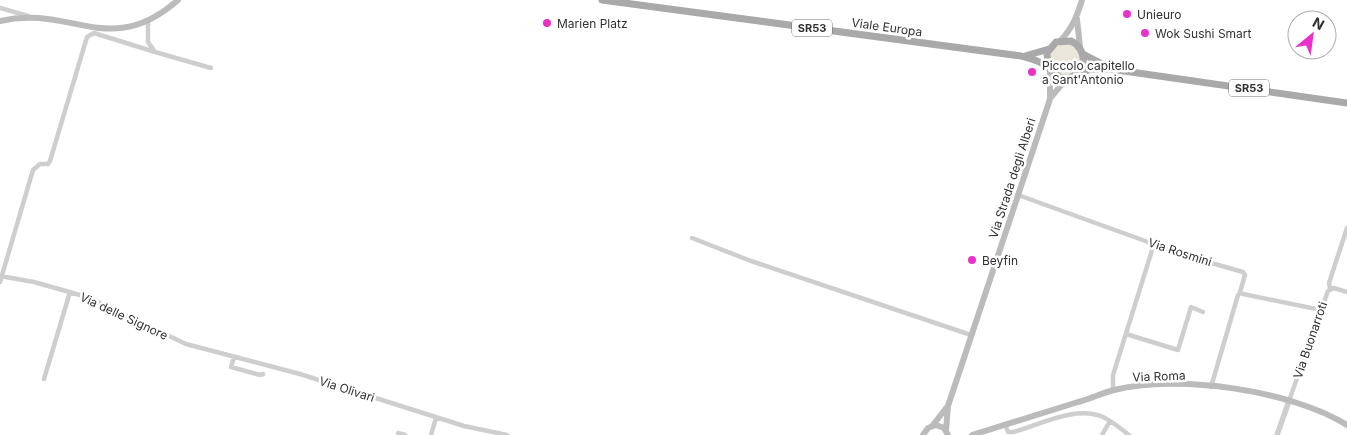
<svg xmlns="http://www.w3.org/2000/svg" width="1347" height="435" viewBox="0 0 1347 435" font-family="Inter,sans-serif">
<rect width="100%" height="100%" fill="#fff"/>
<path fill="#ebe6dc" d="M1050 59a15 15 0 1 1 30 0a15 15 0 1 1-30 0Z"/>
<g fill="none" stroke-linecap="round" stroke-linejoin="round">
<path stroke="#cecece" stroke-width="4.5" d="M0,8L28,16
M148,22V42L155,52L211,68
M1018,195L1187,256L1243,272L1245,275L1240,292L1243,294L1321,310
M692,238L751,261L971,335
M0,276L34,282L87,297L186,344L300,374L464,426L507,435
M0,282L33,170L40,164H48L50,161L87,37L94,33L155,52
M1330,288L1329,283L1347,228
M1126,334L1178,350L1191,307L1203,312
M234,357L231,367L260,375L263,374
M44,379L70,292
M1211,387L1238,295L1241,293
M1113,390V375L1154,244
M1289,401L1328,291L1334,288L1347,292
M1005,424L1008,432H1013C1039,425 1076,405 1103,417C1112,421 1121,429 1129,435
M398,433L405,435
M431,435L436,418
M1102,435L1110,421"/>
<path stroke="#cecece" stroke-width="5.5" d="M1277,435L1289,401"/>
<path stroke="#bbb" stroke-width="6" d="M1077,19L1080,47
M0,21C71,4 110,60 178,0
M1060,41C1072,29 1077,16 1082,0
M1052,96L1067,78
M933,425L947,407
M946,430L948,406L1050,99V71
M923,435L928,428L936,425L944,428L948,435
M972,435C1007,424 1042,413 1078,402C1090,399 1102,393 1114,390C1179,374 1290,390 1347,425"/>
<path stroke="#a9a9a9" stroke-width="7" d="M602,0L1021,56C1028,58 1037,60 1043,64C1053,69 1057,81 1070,77C1089,71 1086,48 1071,41L1056,42L1047,53L1048,67
M1083,54L1108,67
M1025,56L1049,49
M1078,73L1092,69H1110L1347,103"/>
</g>
<g fill="#e931ca" stroke="#fff" stroke-width="2">
<circle cx="1127" cy="14" r="5"/>
<circle cx="547" cy="23" r="5"/>
<circle cx="1145" cy="33" r="5"/>
<circle cx="1032" cy="72" r="5"/>
<circle cx="972" cy="260" r="5"/>
</g>
<g text-anchor="middle" dominant-baseline="central" stroke-width="5" stroke-linejoin="round" paint-order="stroke">
<g fill="#fff" stroke="#6f6f6f" stroke-width="1">
<rect x="792" y="19.5" width="40" height="17" rx="4"/>
<rect x="1229" y="79.5" width="40" height="17" rx="4"/>
</g>
<g font-size="11" font-weight="bold" fill="#313131">
<text x="812" y="28">SR53</text>
<text x="1249" y="88">SR53</text>
</g>
<g font-size="12" fill="#313131" stroke="#fff" text-anchor="start">
<text x="1137" y="14">Unieuro</text>
<text x="557" y="23">Marien Platz</text>
<text x="1155" y="33">Wok Sushi Smart</text>
<text x="1042" y="65">Piccolo capitello<tspan x="1042" dy="14">a Sant'Antonio</tspan></text>
<text x="982" y="260">Beyfin</text>
</g>
<g font-size="12" fill="#313131" stroke="#fff">
<text transform="translate(887 27) rotate(8)">Viale Europa</text>
<text transform="translate(1012 178) rotate(-72)">Via Strada degli Alberi</text>
<text transform="translate(1180 252) rotate(18)">Via Rosmini</text>
<text transform="translate(124 316) rotate(25)">Via delle Signore</text>
<text transform="translate(1310 340) rotate(-71)">Via Buonarroti</text>
<text transform="translate(1159 376) rotate(-2)">Via Roma</text>
<text transform="translate(347 389) rotate(18)">Via Olivari</text>
</g>
</g>
<g transform="translate(1312 35) rotate(29)"><circle r="24" fill="#ffffff" stroke="#adadad"/>
<path d="M0-4L9 19L0 12L-9 19Z" fill="#e931ca"/>
<text y="-8" font-size="14" font-weight="bold" text-anchor="middle" fill="#313131">N</text>
</g>
</svg>
